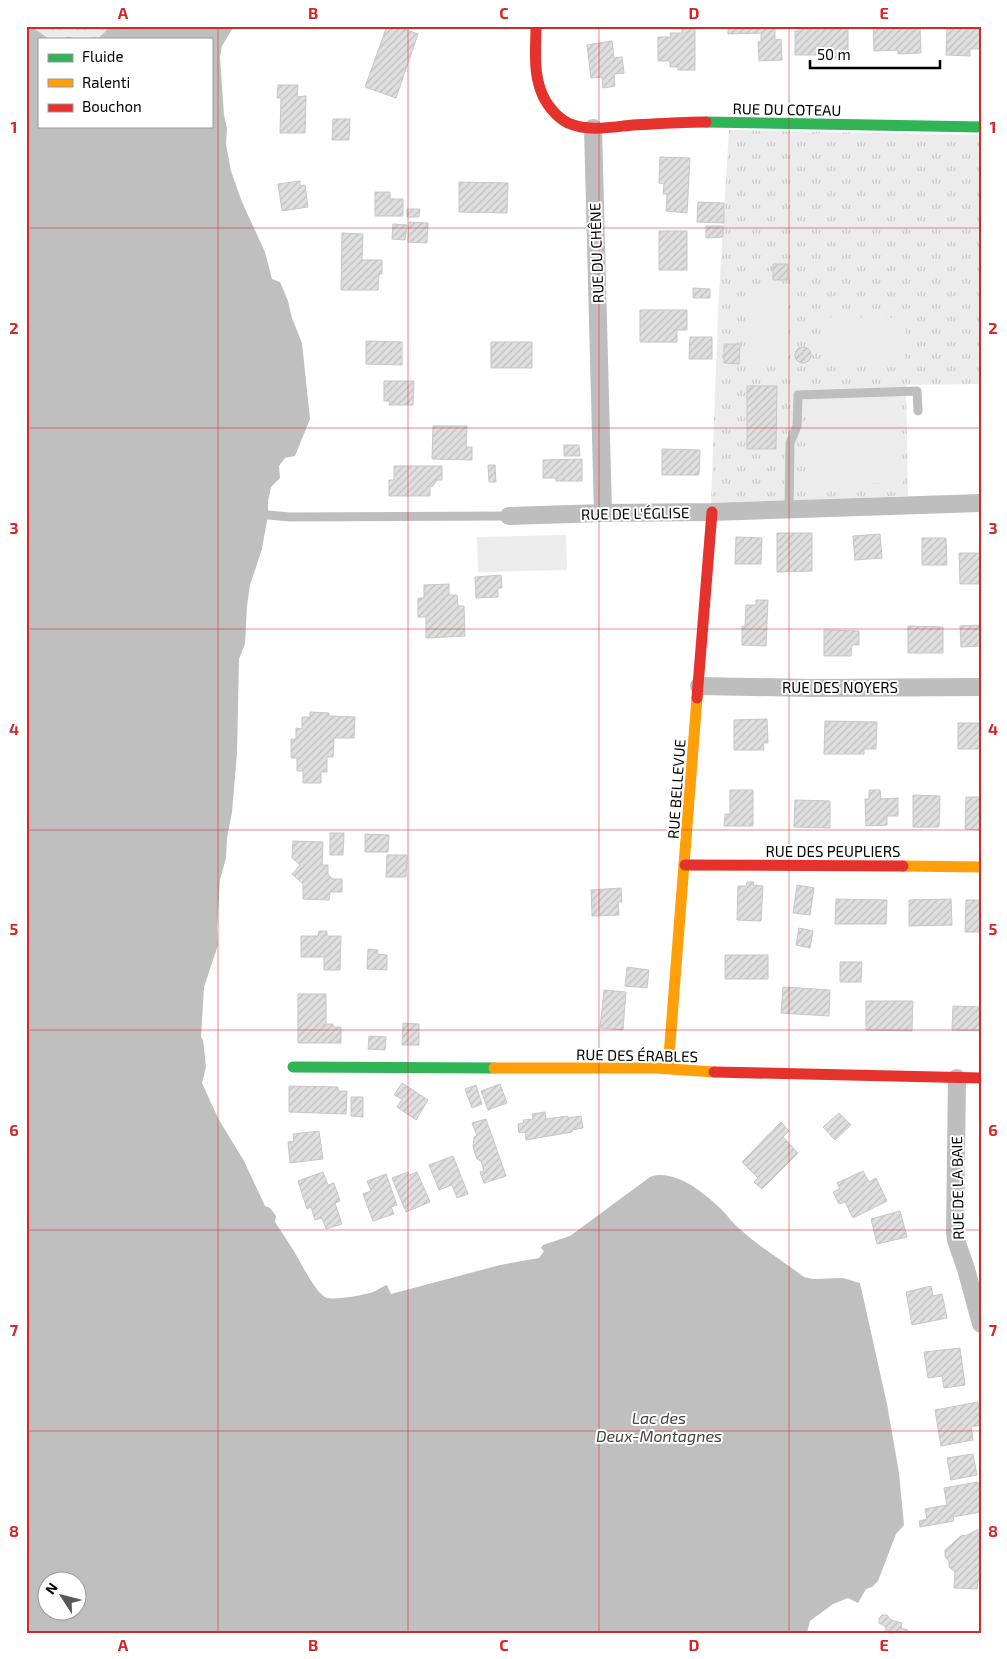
<svg xmlns="http://www.w3.org/2000/svg" width="1007" height="1659" viewBox="0 0 1007 1659" font-family="'Exo 2',sans-serif">
<defs>
<pattern id="forest-crowns" width="20" height="18" patternUnits="userSpaceOnUse" patternTransform="scale(1.25)"><rect width="20" height="18" fill="#ececec"/><path d="M2 6a3 3 0 1 1 6 0M12 15a3 3 0 1 1 6 0" fill="none" stroke="#c9c9c9"/></pattern>
<pattern id="park-tufts" width="24" height="20" patternUnits="userSpaceOnUse" patternTransform="scale(1.25)"><rect width="24" height="20" fill="#ececec"/><path d="M3 7l-1-3M5 7V3M7 7l1-3M15 17l-1-3M17 17v-4M19 17l1-3" fill="none" stroke="#c9c9c9"/></pattern>
<pattern id="building-hatch" width="6" height="6" patternUnits="userSpaceOnUse" patternTransform="scale(1.25)"><rect width="6" height="6" fill="#dfdfdf"/><path d="M-1 1l2-2M0 6l6-6M5 7l2-2" fill="none" stroke="#bebebe"/></pattern>
</defs>
<rect width="100%" height="100%" fill="#fff"/>
<path fill="url(#forest-crowns)" d="M31,26H108L106,31L97,39H49Z"/>
<path fill="url(#park-tufts)" d="M729,130L981,135V384L906,385L908,496L711,504L718,311Z"/>
<path fill="#ececec" d="M751,284L788,285L787,365L750,366Z
M824,317L906,318L905,367L823,366Z
M901,398L903,483L808,485L806,400Z
M566,535L567,570L478,572L477,537Z"/>
<path fill="#bfbfbf" fill-rule="evenodd" d="M26,26H31L49,39H39V126H211V39H97L106,31L108,26H234L222,46L220,57L224,115L227,128L226,144L231,171L242,202L265,252L272,279L280,282L288,301L292,318L302,343L310,419L295,456L285,458L279,466L280,478L271,487L268,501V515L262,549L250,585L247,606L245,644L239,659L237,753L232,812L227,838L226,858L220,880L217,928L218,945L204,987L201,1037L203,1040L206,1067L202,1083L219,1120L244,1161L265,1206L270,1208L276,1216L275,1222C280,1230 285,1237 290,1245C298,1256 315,1294 327,1298C335,1300 365,1295 373,1292C378,1290 381,1287 387,1285L391,1294L500,1265L539,1258L544,1251L541,1248L543,1245L570,1236L650,1177C674,1168 704,1193 721,1209C728,1216 734,1225 742,1231C761,1248 784,1262 804,1277L813,1279L843,1278L860,1283L887,1404L899,1473L904,1525L896,1534L878,1581L872,1587L866,1589L858,1603L848,1598L833,1604L810,1621L807,1633H26ZM48,1582H78V1612H48Z"/>
<path fill="url(#building-hatch)" stroke="#c7c7c7" d="M387,26H396L418,34L396,98L365,87Z
M682,26H695V70H678V67H670V61H658V37H671L670,33H682Z
M728,26H775V40L781,39L782,60L759,61L758,42H761V33L728,34Z
M798,26H848V55H840V58H825V55H795V31H798Z
M873,26H920L921,53L898,54V50L874,51Z
M947,26H981V49H970V56L946,55Z
M612,41L614,58L622,57L624,73L614,74L615,86L603,88L602,77L591,78L587,45Z
M278,85H298L297,97L306,96L305,133H280L281,98H277Z
M333,119H350L349,140H332Z
M660,157L690,158L687,213L666,211L667,194H663L664,184L659,183Z
M300,181V186L305,185L308,207L282,211L278,184Z
M459,182L508,183L507,213L459,212Z
M375,192H390V199H403V216H375Z
M698,202L724,203V223L697,222Z
M407,209H420L419,217H407Z
M409,222L428,223L427,243L408,242Z
M393,224L407,225L405,240L392,239Z
M706,226H723V237L706,238Z
M659,231H687V270H659Z
M342,233L363,234L362,260H382V274H379L378,290H341Z
M773,264H788V280H773Z
M693,288L710,289V298H693Z
M640,310H687V330H677V342H640Z
M690,337H712V359H689Z
M366,341L402,342V365L366,364Z
M491,342H532V368H491Z
M724,344H740L739,364L724,363Z
M795 355a8 8 0 1 1 16 0a8 8 0 1 1-16 0Z
M384,381H414L413,405H389L390,401H384Z
M747,386H777L776,449H747Z
M433,426H467L466,447H472V460L432,459Z
M564,445H579L580,456H564Z
M662,449L700,450L699,475H662Z
M582,459V481H556V478H543V460Z
M488,465H495L496,482H489Z
M394,466H442V480H437L433,486L430,487V496H389V480H394Z
M777,533H812V571L777,572Z
M880,534L882,558L855,560L853,536Z
M736,537L762,538L761,564H735Z
M922,538H946L947,565H922Z
M959,553H981V584H960Z
M501,575L502,588H498V597L476,598L475,577Z
M449,584V595H457L458,606H464L465,636L426,638V617H418V598H424V585Z
M756,600H768L766,646L742,645V626L745,627L746,605H756Z
M981,625V646L961,647L960,626Z
M908,626L943,627V653H908Z
M824,630L859,631V645H852L851,656H824Z
M310,712L329,713V716L355,717L354,738H334L333,757H327V772H321V783H303V771H297V758H291V739H296V728L302,729V717H310Z
M767,719L768,743H763L764,750H734V720Z
M825,721L877,722L876,749H864V754H824Z
M958,723H981V749H958Z
M730,790H753V826H724L725,814H730Z
M869,790H880L881,799L898,798V816H887V825L866,826L865,799H869Z
M913,795L940,796L939,827H913Z
M966,797H979V804L981,805V830L965,829Z
M795,800L830,801V828L794,827Z
M330,833H344L343,855H330Z
M365,834L389,835L388,852H365Z
M293,841L323,842L322,865H328V875L333,879H342V892H330L329,900L303,899V884L292,874L300,865L292,858Z
M387,855H407L406,877H386Z
M747,882H754L753,885L763,886L761,921L737,920L738,886H746Z
M797,885L814,888L810,915L793,913Z
M621,888L622,902H618L619,915L592,916L591,890Z
M836,899L887,900L886,924H835Z
M951,899L952,925L909,926V900Z
M966,900H981V932H965Z
M799,928L813,931L810,948L796,945Z
M319,931H327V936H341L340,970H324V957H301V936H318Z
M368,949L378,950L377,954L387,955V970L367,969Z
M725,955H768V979H725Z
M840,962H862L861,982H840Z
M627,967L649,970L647,988L625,986Z
M783,987L830,990L829,1016L781,1013Z
M604,990L626,992L623,1030L600,1028Z
M298,994H326V1024H333V1027H341V1043H298Z
M866,1001H913L912,1031L866,1030Z
M953,1006L981,1007V1031L952,1030Z
M403,1023L419,1024V1045H402Z
M369,1036L386,1037L385,1050L368,1049Z
M402,1083L428,1100L416,1120L397,1107L402,1099L394,1095Z
M500,1084L507,1103L488,1110L481,1091Z
M476,1085L482,1104L472,1108L465,1089Z
M289,1086L338,1087V1091H347L346,1114L289,1112Z
M351,1097H363V1117L351,1116Z
M545,1112L546,1119L568,1116V1118L581,1116L583,1128L572,1130V1132L526,1140L525,1132L519,1133L518,1124L524,1123L523,1120L533,1119L532,1114Z
M839,1113L851,1125L835,1140L823,1127Z
M486,1119L506,1176L484,1183L480,1172L484,1171L481,1161L477,1159L473,1147L474,1137L477,1136L472,1123Z
M781,1122L789,1131L783,1137L798,1153L762,1189L754,1182L758,1178L742,1162Z
M319,1131L323,1159L290,1163L288,1142L294,1141L293,1134Z
M453,1156L468,1194L457,1198L452,1185L439,1190L429,1165Z
M863,1171L869,1182L876,1178L887,1201L853,1218L845,1202L839,1204L833,1192L840,1189L837,1183Z
M323,1172L328,1185L334,1183L340,1201L335,1203L342,1224L326,1229L322,1218L315,1220L311,1207L307,1209L298,1181Z
M408,1172L409,1175L417,1172L430,1202L406,1212L392,1178Z
M386,1174L397,1205L391,1207L394,1214L373,1221L363,1194L371,1191L367,1181Z
M900,1211L907,1237L877,1244L871,1219Z
M931,1286L933,1296L942,1294L947,1318L912,1325L906,1292Z
M960,1348L965,1385L944,1388L942,1376L928,1378L924,1352Z
M978,1402L981,1425L971,1427L973,1440L941,1446L935,1410Z
M973,1454L977,1475L951,1480L947,1458Z
M978,1482L981,1492V1512L953,1517L954,1521L920,1527L919,1521L927,1519L925,1509L947,1505L944,1488Z
M981,1528V1580L978,1581L977,1589L954,1588L955,1572L949,1567V1561L945,1557V1550L962,1535L965,1536Z
M882,1615H887L891,1620L902,1623L901,1628L908,1630L907,1632L910,1633H884L886,1627L879,1623V1619Z"/>
<g fill="none" stroke-linecap="round" stroke-linejoin="round">
<path stroke="#bebebe" stroke-width="9" d="M789,509L790,443L797,426L798,395L917,391L918,411
M268,515L290,517L509,516"/>
<path stroke="#bebebe" stroke-width="18" d="M593,128L603,513
M509,516L603,513L712,512L981,503
M699,686L812,688L981,687
M957,1078L955,1232L956,1240L966,1269L981,1324"/>
<path stroke="#30b455" stroke-width="11" d="M706,122L981,127
M293,1067L494,1068"/>
<path stroke="#ff9f0a" stroke-width="11" d="M903,866L981,867
M494,1068H655L714,1072
M668,1069L697,698"/>
<path stroke="#e5322d" stroke-width="11" d="M536,26C536,48 533,70 541,91C545,103 556,117 568,123C588,132 612,127 633,125C657,124 681,122 706,122
M697,698L712,512
M685,865L903,866
M714,1072L981,1078"/>
</g>
<path fill="none" stroke="#d62828" stroke-width="1" stroke-opacity="0.55" d="M218,26V1633M408,26V1633M599,26V1633M789,26V1633M26,228H981M26,428H981M26,629H981M26,830H981M26,1030H981M26,1230H981M26,1431H981"/>
<g text-anchor="middle" dominant-baseline="central" stroke-width="4" stroke-linejoin="round" paint-order="stroke">
<g font-size="15" fill="#000" stroke="#fff">
<text transform="translate(787 109) rotate(1)">RUE DU COTEAU</text>
<text transform="translate(596 253) rotate(-92)">RUE DU CHÊNE</text>
<text transform="translate(635 513) rotate(-1)">RUE DE L'ÉGLISE</text>
<text x="840" y="687">RUE DES NOYERS</text>
<text transform="translate(676 789) rotate(-86)">RUE BELLEVUE</text>
<text x="833" y="851">RUE DES PEUPLIERS</text>
<text transform="translate(637 1055) rotate(1)">RUE DES ÉRABLES</text>
<text transform="translate(957 1188) rotate(-91)">RUE DE LA BAIE</text>
</g>
<g font-size="16" font-style="italic" fill="#444" stroke="#fff">
<text x="659" y="1417">Lac des<tspan x="659" dy="18">Deux-Montagnes</tspan></text>
</g>
</g>
<rect width="1007" height="1659" fill="none" stroke="#ffffff" stroke-width="55"/>
<rect x="38" y="38" width="175" height="90" fill="#ffffff" stroke="#999999"/>
<rect x="48" y="54" width="25" height="8" fill="#30b455" stroke="#999999"/>
<text x="82" y="62" font-size="15" fill="#000000">Fluide</text>
<rect x="48" y="79" width="25" height="8" fill="#ff9f0a" stroke="#999999"/>
<text x="82" y="88" font-size="15" fill="#000000">Ralenti</text>
<rect x="48" y="104" width="25" height="8" fill="#e5322d" stroke="#999999"/>
<text x="82" y="112" font-size="15" fill="#000000">Bouchon</text>
<g transform="translate(62 1596) rotate(306)"><circle r="24" fill="#ffffff" stroke="#999999"/>
<path d="M0-4L9 19L0 12L-9 19Z" fill="#595959"/>
<text y="-8" font-size="14" font-weight="bold" text-anchor="middle" fill="#000000">N</text>
</g>
<path d="M810 60v8h130v-8" fill="none" stroke="#000000" stroke-width="2.5"/>
<text x="817" y="60" font-size="15" fill="#000000" stroke="#ffffff" stroke-width="4" paint-order="stroke">50 m</text>
<rect x="28" y="28" width="952" height="1604" fill="none" stroke="#d62828" stroke-width="2"/>
<g font-size="16" text-anchor="middle" font-weight="bold" fill="#d62828">
<text x="123" y="19">A</text>
<text x="313" y="19">B</text>
<text x="504" y="19">C</text>
<text x="694" y="19">D</text>
<text x="884" y="19">E</text>
<text x="14" y="133">1</text>
<text x="993" y="133">1</text>
<text x="14" y="334">2</text>
<text x="993" y="334">2</text>
<text x="14" y="534">3</text>
<text x="993" y="534">3</text>
<text x="14" y="735">4</text>
<text x="993" y="735">4</text>
<text x="14" y="935">5</text>
<text x="993" y="935">5</text>
<text x="14" y="1136">6</text>
<text x="993" y="1136">6</text>
<text x="14" y="1336">7</text>
<text x="993" y="1336">7</text>
<text x="14" y="1537">8</text>
<text x="993" y="1537">8</text>
<text x="123" y="1651">A</text>
<text x="313" y="1651">B</text>
<text x="504" y="1651">C</text>
<text x="694" y="1651">D</text>
<text x="884" y="1651">E</text>
</g>
</svg>
